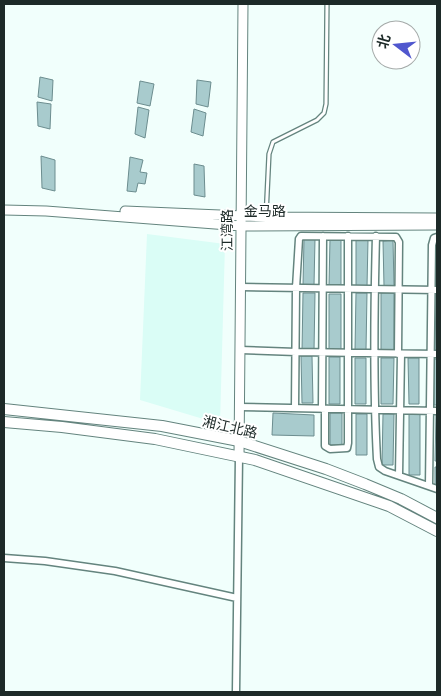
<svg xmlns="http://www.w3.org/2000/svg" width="441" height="696" viewBox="0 0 441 696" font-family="'Archivo Narrow','Noto Sans SC',sans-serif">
<rect width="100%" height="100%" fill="#f1fffc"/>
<path fill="#dafdf6" d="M147,234L225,244L220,424L140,400Z"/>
<path fill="#a8cbcd" stroke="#6c8d8f" d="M40,77L53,80L52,101L38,97Z
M197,80L211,82L208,107L196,104Z
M140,81L154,84L150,106L137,103Z
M37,102L51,104L50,129L38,126Z
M138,107L149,110L145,138L135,134Z
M194,109L206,113L203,136L191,132Z
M41,156L55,160V191L42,188Z
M130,157L143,160L140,172L147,173L145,184L138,183L136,192L127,191Z
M194,164L204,166L205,197L194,195Z
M304,239H315L314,286H303Z
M330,239H341V286H329Z
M356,240H368L367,287H356Z
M393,240L394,286H384L383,241Z
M435,241H437V287H435Z
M303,293H315L314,351H302Z
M356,293H367L366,350H355Z
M381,293H394V351H381Z
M329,294H341V350H329Z
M436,294H437V351H435Z
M301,356H312L313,403H302Z
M329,357H340V404H329Z
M355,358H366V404H355Z
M381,358H394L393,404H381Z
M408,358H419V404H409Z
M434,359H437V405H434Z
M273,413L314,415V436L272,435Z
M330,413H342V445H330Z
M356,414H367V455H356Z
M383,414H394L393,465H382Z
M409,414H420V475H409Z
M436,415H437V461H435Z
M435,467H437V485H435Z"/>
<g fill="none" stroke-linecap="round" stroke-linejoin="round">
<defs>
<path id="lane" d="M266,217L269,154L273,142L317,120L324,113L326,104L327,4"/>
<path id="street" d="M376,236C374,311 373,385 377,459L379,467L385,471L437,489
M240,287L437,290
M240,350L296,352L437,354
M239,407L437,411
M295,408L296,288L299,239L301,236L396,237L399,242L398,354
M322,409L323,236
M325,409V446L330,449L347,448L348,443V236
M399,475L401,354
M429,486L432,245L434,238L437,237
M4,558L45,561L115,571L237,598
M236,692L239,457"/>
<path id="secondary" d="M4,210L46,211L241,226L437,225
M125,211L266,217L437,218
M239,457L243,4"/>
<path id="primary" d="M4,409L162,426L239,441L326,469L365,484L401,499L437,518
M4,422L62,427L155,439L255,460L389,506L437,531"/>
</defs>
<use href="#lane" stroke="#64847e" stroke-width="5.5"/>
<use href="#street" stroke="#64847e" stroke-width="9"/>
<use href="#secondary" stroke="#64847e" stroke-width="11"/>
<use href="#primary" stroke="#64847e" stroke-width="12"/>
<use href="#lane" stroke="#fff" stroke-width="3"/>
<use href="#street" stroke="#fff" stroke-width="6"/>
<use href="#secondary" stroke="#fff" stroke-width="9"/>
<use href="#primary" stroke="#fff" stroke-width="10"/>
</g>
<g text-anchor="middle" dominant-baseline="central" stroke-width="4" stroke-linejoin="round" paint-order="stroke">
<g font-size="14" fill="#1d2a28" stroke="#fff">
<text x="265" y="211">金马路</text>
<text transform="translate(227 230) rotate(-90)">江湾路</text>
<text transform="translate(230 427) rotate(13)">湘江北路</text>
</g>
</g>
<rect width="441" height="696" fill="none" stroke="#1d2a28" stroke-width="10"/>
<g transform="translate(396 45) rotate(286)"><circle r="24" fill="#ffffff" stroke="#a5aaa9"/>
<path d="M0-4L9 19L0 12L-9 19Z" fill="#5057ce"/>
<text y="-8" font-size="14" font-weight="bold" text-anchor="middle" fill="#1d2a28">北</text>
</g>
</svg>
